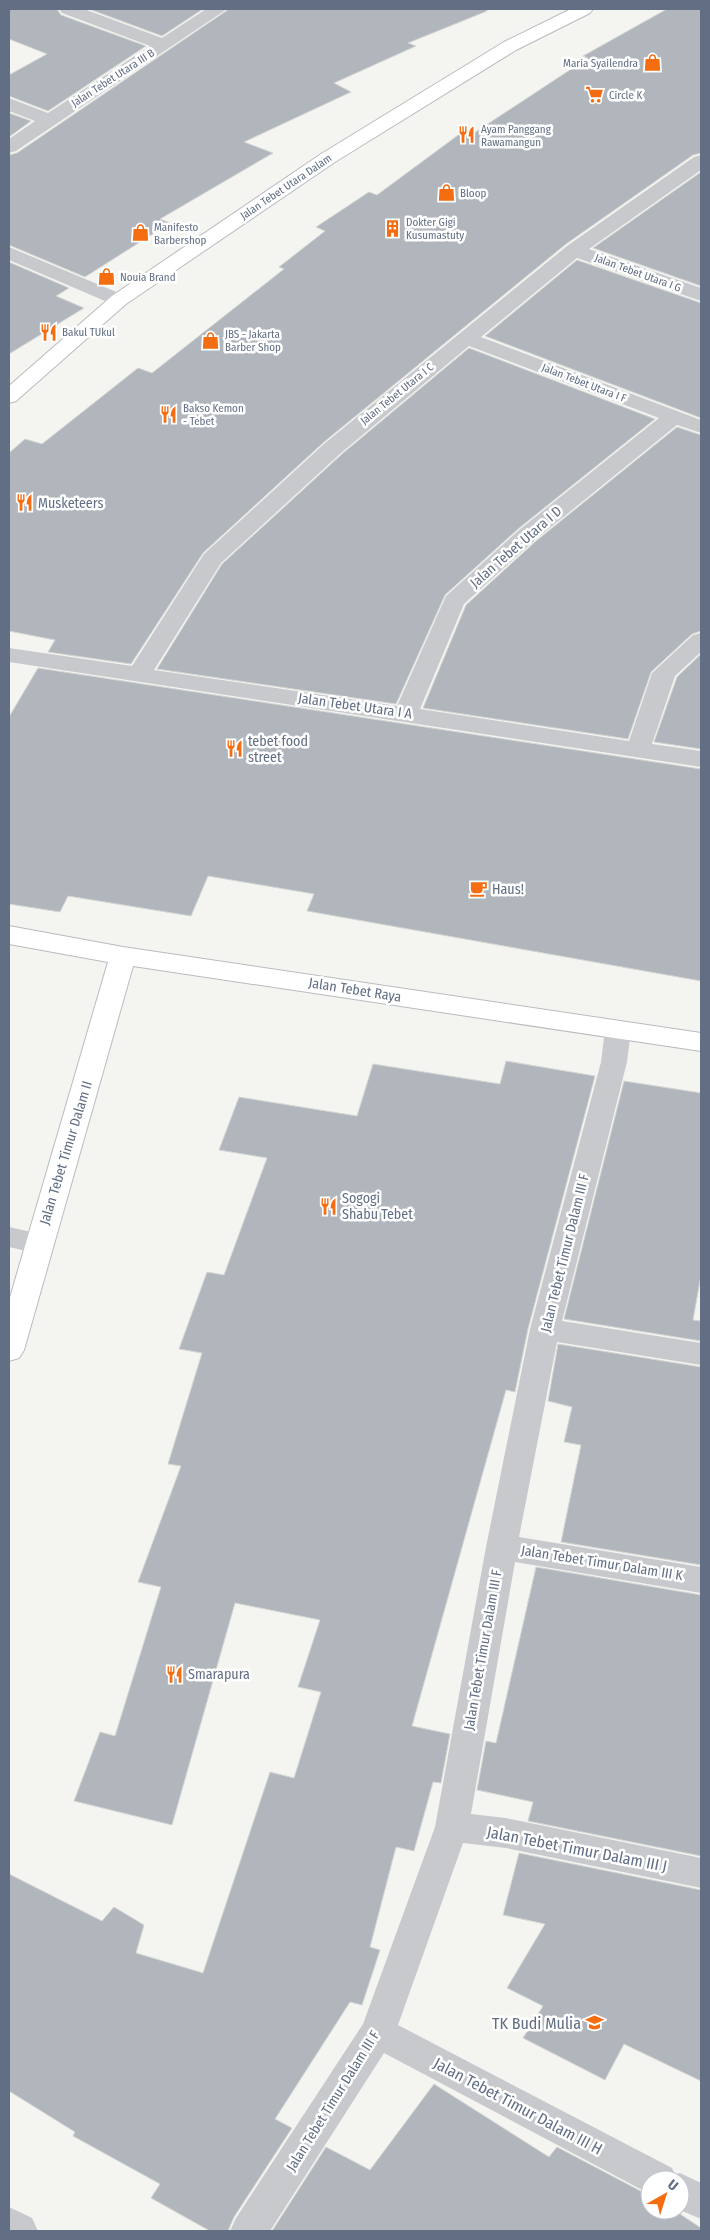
<svg xmlns="http://www.w3.org/2000/svg" width="710" height="2240" viewBox="0 0 710 2240" font-family="'Fira Sans Condensed',sans-serif">
<rect width="100%" height="100%" fill="#f4f5f0"/>
<path fill="#b1b6bd" stroke="#d5d6d3" d="M9,9H57L61,15L146,46L48,111L9,96V75L47,54L9,39Z
M89,9H203L162,36Z
M229,9H487V11L408,43L416,46L334,83L351,92L244,142L273,153L160,219L170,223L85,277L9,245V155L17,153Z
M667,9H701V153L693,155L566,244L324,442L203,553L131,664L48,652L55,640L9,631V453L25,439L42,444L138,368L152,373L284,269L279,267L325,231L316,227L369,192L377,195L465,130L474,133L588,58L583,56Z
M9,113L31,121L9,137Z
M701,172V286L593,248Z
M577,260L701,303V418L485,336Z
M9,262L69,288L56,296L84,308L9,354Z
M469,348L655,419L518,529L445,595L396,704L157,669L222,564L342,454Z
M677,427L701,435V631L692,634L651,672L628,739L423,708L466,605L536,541Z
M701,654V749L654,742L677,677Z
M38,668L701,769V981L307,911L314,894L208,876L191,916L68,896L60,912L9,904V717Z
M506,1061L595,1076L528,1329L515,1392L506,1390L412,1726L450,1734L441,1783L433,1782L414,1851L396,1847L370,1947L380,1950L362,2005L350,2002L275,2119L292,2128L234,2217L228,2231H210L151,2198L160,2184L73,2136L75,2132L9,2091V1874L102,1921L114,1907L144,1925L136,1953L203,1973L270,1772L294,1778L321,1692L298,1687L320,1620L235,1603L172,1825L74,1801L100,1732L115,1736L161,1587L138,1582L181,1466L168,1464L202,1353L179,1349L207,1272L224,1275L267,1158L219,1150L239,1097L357,1116L373,1064L500,1084Z
M624,1081L701,1093V1275L693,1320L701,1321V1341L564,1319Z
M558,1344L701,1367V1565L561,1542L581,1445L564,1442L572,1407L548,1401Z
M536,1567L701,1595V1856L528,1821L533,1802L477,1790L486,1741L496,1743Z
M519,1853L701,1890V2081L624,2044L605,2080L523,2038L543,2006L507,1988L545,1924L503,1915Z
M434,2084L549,2157L557,2147L650,2196V2210H674L701,2228V2231H272L326,2147L370,2170Z"/>
<g fill="none" stroke-linecap="round" stroke-linejoin="round">
<defs>
<path id="secondary" d="M571,9H593L590,13L516,50L335,162L126,304L16,401L9,403V386L112,296L321,154L504,42Z
M9,926L123,947L701,1033V1051L133,966L24,1350L19,1358L9,1361V1301L108,962L9,944Z"/>
</defs>
<use href="#secondary" stroke="#b8bcc1" stroke-width="2"/>
<path fill="#c7c9cd" fill-rule="evenodd" d="M59,9H84L162,38L206,9H227L16,151L9,153V139L35,121L9,111V98L48,113L150,46L62,13Z
M701,155V170L589,249L701,288V301L577,258L481,337L701,420V433L677,425L535,540L464,604L420,709L629,741L652,673L693,635L701,633V652L675,676L652,744L701,751V767L9,662V648L132,666L204,554L325,443L567,246L694,157ZM469,346L659,418L519,530L446,596L397,706L154,670L221,563L341,453Z
M9,247L126,296L129,300L126,304L119,306L112,304L9,260Z
M618,1021L627,1024L631,1030L627,1062L562,1321L701,1343V1365L557,1342L519,1537L701,1567V1593L515,1562L471,1814L506,1818L701,1858V1888L506,1848L463,1843L398,2025L672,2168L675,2175L680,2173L701,2183V2219L680,2210V2180H650V2194L646,2192L384,2053L270,2231H230L236,2218L363,2024L435,1827L486,1547L530,1329L601,1062L605,1030L609,1024Z
M9,1227L49,1236L53,1243L49,1250L39,1254L9,1247Z
M9,2207L32,2218L38,2231H9Z"/>
<use href="#secondary" fill="#fff" fill-rule="evenodd"/>
</g>
<defs>
<symbol id="shop-bare" viewBox="-9 -9 18 18"><path d="M-5-2.5h2.3a2.7 3.5 0 0 1 5.4 0H5L5.5 6h-11ZM-1.5-2.5h3a1.5 2.3 0 0 0-3 0Z" fill="#f46d11" stroke="#fff" stroke-width="2.5" paint-order="stroke"/></symbol>
<symbol id="supermarket-bare" viewBox="-9 -9 18 18"><path d="M-6-5.5h2.5l.6 2H6L4.5 2H-2.5L-4.4-4H-6ZM-1.5 3.2a1.3 1.3 0 1 0 .1 0ZM3 3.2a1.3 1.3 0 1 0 .1 0Z" fill="#f46d11" stroke="#fff" stroke-width="2.5" paint-order="stroke"/></symbol>
<symbol id="restaurant-bare" viewBox="-9 -9 18 18"><path d="M-5-6h1v4h1v-4h1v4h1v-4h1v5L-1.5 .5V6h-2V.5L-5-1ZM5-6V6H3V1.5H1.5Q1.5-4 5-6Z" fill="#f46d11" stroke="#fff" stroke-width="2.5" paint-order="stroke"/></symbol>
<symbol id="building-bare" viewBox="-9 -9 18 18"><path d="M-4-6H4V6H1V3H-1V6H-4ZM-2.5-4.3h1.7v1.8h-1.7ZM.8-4.3h1.7v1.8H.8ZM-2.5-1h1.7V.8h-1.7ZM.8-1h1.7V.8H.8Z" fill="#f46d11" stroke="#fff" stroke-width="2.5" paint-order="stroke"/></symbol>
<symbol id="cafe-bare" viewBox="-9 -9 18 18"><path d="M-5.5-4.5H6V0H3Q3 3.5 0 3.5H-2.5Q-5.5 3.5-5.5 0ZM3-3.2v2h1.7v-2ZM-6 4.5H4V6H-6Z" fill="#f46d11" stroke="#fff" stroke-width="2.5" paint-order="stroke"/></symbol>
<symbol id="school-bare" viewBox="-9 -9 18 18"><path d="M0-5L7-2L0 1L-7-2ZM-4 1L0 2.5L4 1V4Q0 6-4 4Z" fill="#f46d11" stroke="#fff" stroke-width="2.5" paint-order="stroke"/></symbol>
</defs>
<g fill-rule="evenodd">
<use href="#shop-bare" x="640" y="50" width="25" height="25"/>
<use href="#supermarket-bare" x="582" y="82" width="25" height="25"/>
<use href="#restaurant-bare" x="454" y="122" width="25" height="25"/>
<use href="#shop-bare" x="434" y="180" width="25" height="25"/>
<use href="#building-bare" x="380" y="216" width="25" height="25"/>
<use href="#shop-bare" x="128" y="220" width="25" height="25"/>
<use href="#shop-bare" x="94" y="264" width="25" height="25"/>
<use href="#restaurant-bare" x="36" y="320" width="25" height="25"/>
<use href="#shop-bare" x="198" y="328" width="25" height="25"/>
<use href="#restaurant-bare" x="156" y="402" width="25" height="25"/>
<use href="#restaurant-bare" x="12" y="490" width="25" height="25"/>
<use href="#restaurant-bare" x="222" y="736" width="25" height="25"/>
<use href="#cafe-bare" x="466" y="876" width="25" height="25"/>
<use href="#restaurant-bare" x="316" y="1194" width="25" height="25"/>
<use href="#restaurant-bare" x="162" y="1662" width="25" height="25"/>
<use href="#school-bare" x="582" y="2010" width="25" height="25"/>
</g>
<g text-anchor="middle" dominant-baseline="central" stroke-width="5" stroke-linejoin="round" paint-order="stroke">
<g font-size="11" fill="#616e84" stroke="#fff" text-anchor="start">
<text x="638" y="63" text-anchor="end">Maria Syailendra</text>
<text x="609" y="95">Circle K</text>
<text x="481" y="129">Ayam Panggang<tspan x="481" dy="13">Rawamangun</tspan></text>
<text x="460" y="193">Bloop</text>
<text x="406" y="222">Dokter Gigi<tspan x="406" dy="13">Kusumastuty</tspan></text>
<text x="154" y="227">Manifesto<tspan x="154" dy="13">Barbershop</tspan></text>
<text x="120" y="277">Nouia Brand</text>
<text x="62" y="332">Bakul TUkul</text>
<text x="225" y="334">JBS - Jakarta<tspan x="225" dy="13">Barber Shop</tspan></text>
<text x="183" y="408">Bakso Kemon<tspan x="183" dy="13">- Tebet</tspan></text>
</g>
<g font-size="11" fill="#616e84" stroke="#fff">
<text transform="translate(113 78) rotate(-33)">Jalan Tebet Utara III B</text>
<text transform="translate(286 187) rotate(-34)">Jalan Tebet Utara Dalam</text>
<text transform="translate(638 273) rotate(20)">Jalan Tebet Utara I G</text>
<text transform="translate(584 383) rotate(21)">Jalan Tebet Utara I F</text>
<text transform="translate(397 394) rotate(-39)">Jalan Tebet Utara I C</text>
</g>
<g font-size="14" fill="#616e84" stroke="#fff" text-anchor="start">
<text x="38" y="503">Musketeers</text>
<text x="248" y="741">tebet food<tspan x="248" dy="16">street</tspan></text>
<text x="492" y="889">Haus!</text>
<text x="342" y="1198">Sogogi<tspan x="342" dy="16">Shabu Tebet</tspan></text>
<text x="188" y="1674">Smarapura</text>
</g>
<g font-size="14" fill="#616e84" stroke="#fff">
<text transform="translate(516 547) rotate(-41)">Jalan Tebet Utara I D</text>
<text transform="translate(355 706) rotate(8)">Jalan Tebet Utara I A</text>
<text transform="translate(355 990) rotate(9)">Jalan Tebet Raya</text>
<text transform="translate(66 1153) rotate(-73)">Jalan Tebet Timur Dalam II</text>
<text transform="translate(565 1253) rotate(-76)">Jalan Tebet Timur Dalam III F</text>
<text transform="translate(602 1563) rotate(9)">Jalan Tebet Timur Dalam III K</text>
<text transform="translate(483 1650) rotate(-80)">Jalan Tebet Timur Dalam III F</text>
<text transform="translate(333 2101) rotate(-58)">Jalan Tebet Timur Dalam III F</text>
</g>
<g font-size="16" fill="#616e84" stroke="#fff">
<text transform="translate(577 1849) rotate(11)">Jalan Tebet Timur Dalam III J</text>
<text transform="translate(518 2106) rotate(28)">Jalan Tebet Timur Dalam III H</text>
</g>
<g font-size="16" fill="#616e84" stroke="#fff" text-anchor="end">
<text x="581" y="2023">TK Budi Mulia</text>
</g>
</g>
<rect width="710" height="2240" fill="none" stroke="#616e84" stroke-width="20"/>
<g transform="translate(665 2195) rotate(39)"><circle r="24" fill="#ffffff" stroke="#c0c5ce"/>
<path d="M0-4L9 19L0 12L-9 19Z" fill="#f46d11"/>
<text y="-8" font-size="14" font-weight="bold" text-anchor="middle" fill="#616e84">U</text>
</g>
</svg>
